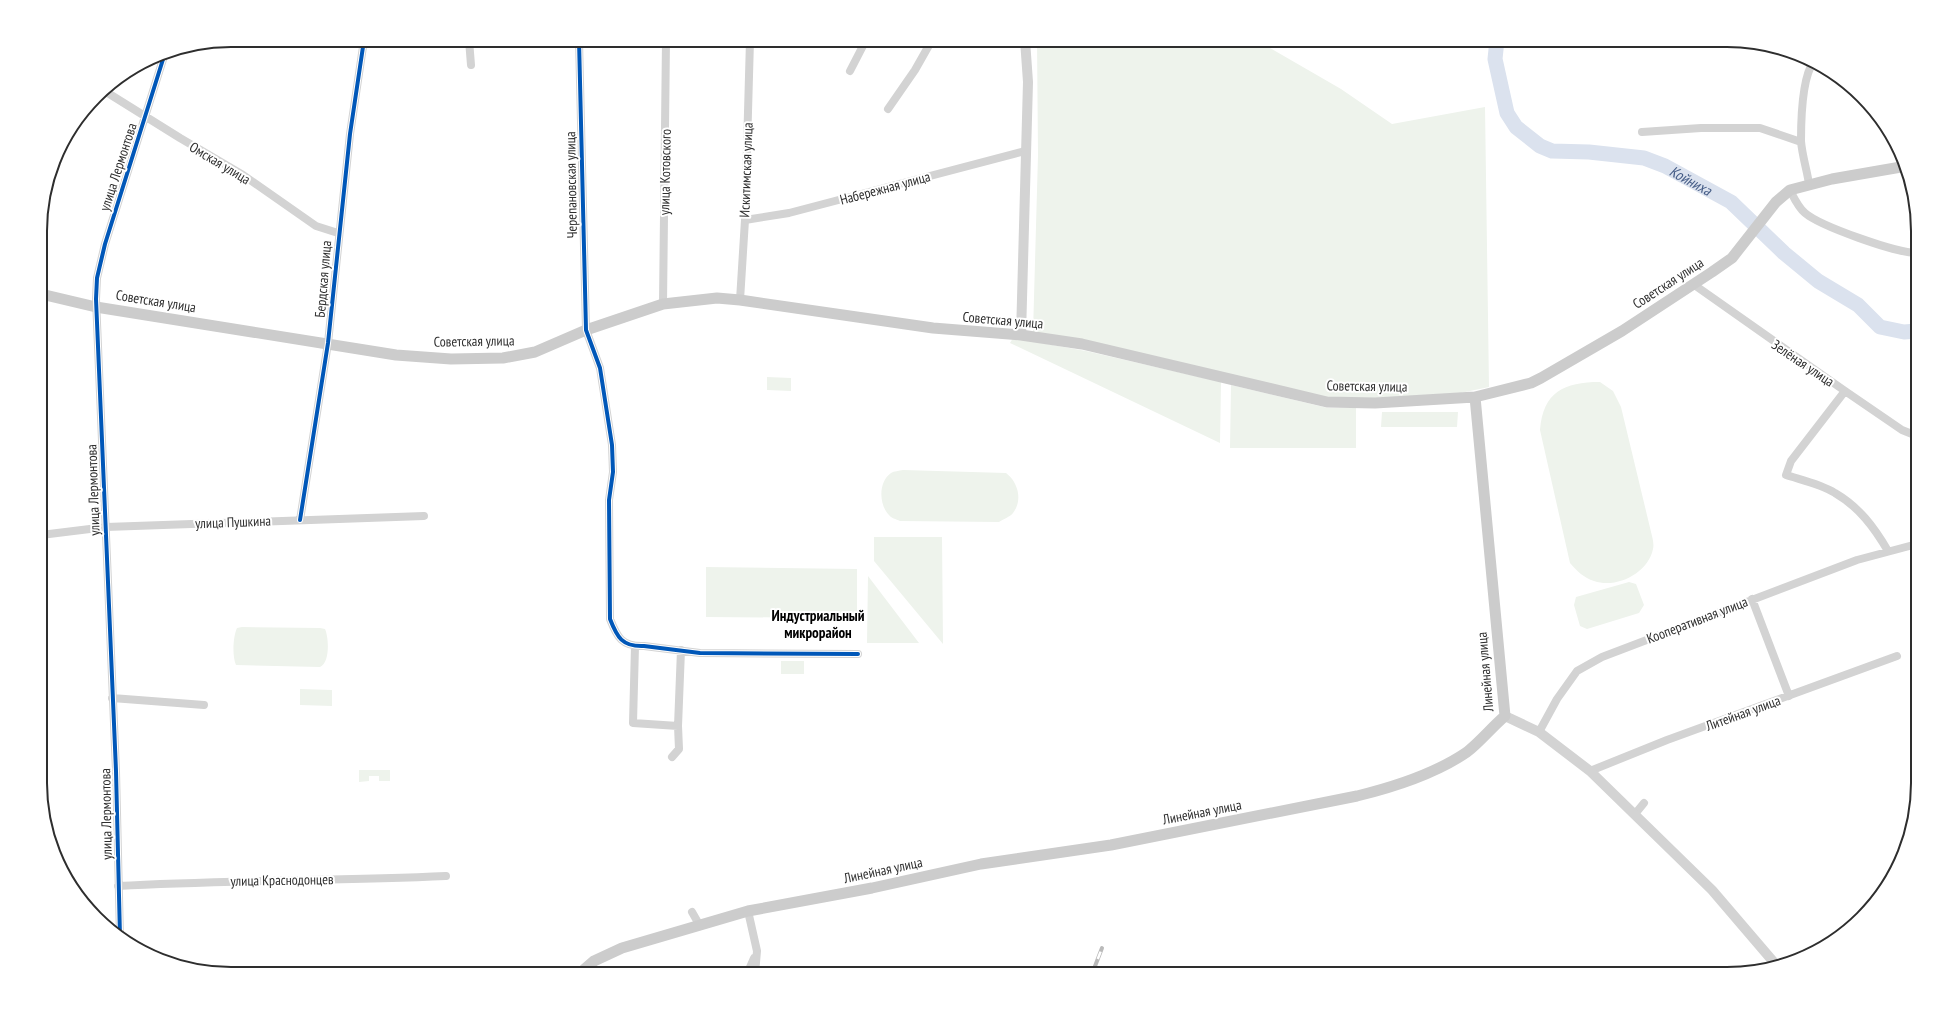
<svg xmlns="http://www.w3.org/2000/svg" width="1958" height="1014" viewBox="0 0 1958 1014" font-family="'PT Sans Narrow',sans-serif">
<rect width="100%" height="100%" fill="#fff"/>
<path fill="#eef3ec" d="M1037,40H1256L1341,89L1392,124L1485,107L1489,387L1451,395L1330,400L1033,333L1038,155Z
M1013,338L1086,351L1221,382L1220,443L1010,343Z
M767,377L791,378V391L767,390Z
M1600,382L1613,391L1621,407L1652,536C1653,540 1654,545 1653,549C1648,573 1617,589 1594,581C1584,578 1577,571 1570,563L1540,430C1543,392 1564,382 1600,382Z
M1231,385L1328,408H1356V448H1230Z
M1382,412H1458L1457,427H1381Z
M903,470L1006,473C1018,482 1023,500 1013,513C1010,517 1003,519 999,522L900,521C896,519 891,518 889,515C879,505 878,482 891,473C894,471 899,471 903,470Z
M874,537H942L943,644L874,561Z
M706,567L857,569V618L706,617Z
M868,576L919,643H867Z
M1629,582L1636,584L1644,605L1639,613L1587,629L1580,626L1574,605L1576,597Z
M242,627L320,628L325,629C329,638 330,663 320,667L236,665C232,656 233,637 237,628Z
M781,661H804V674H781Z
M300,689L332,690V706L300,705Z
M359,770H390V781H379V776H369V781L359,782Z"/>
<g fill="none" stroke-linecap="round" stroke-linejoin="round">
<path stroke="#dbe2ee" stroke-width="15" id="s1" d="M1497,40L1495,59L1507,113L1516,127L1540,146L1552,151L1589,152L1644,158L1665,166L1731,202L1784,253L1818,281L1858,305L1880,327L1904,332L1917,331"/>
<path stroke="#d3d3d3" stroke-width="8" d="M469,40L471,65
M579,40L586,330L600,368L612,445L613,472L609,500L610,619C617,637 622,647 644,646L700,653L858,654
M282,43L283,40
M850,71L866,40
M103,90L180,138L243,175L316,226L338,233
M888,109L915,70L932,40
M1642,132L1701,128H1760L1801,142
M1809,184C1807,170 1802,155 1801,141C1801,120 1802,77 1814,61
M1790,190C1794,198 1798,207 1805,213C1820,226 1896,253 1917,253
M745,220L789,213L1025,151
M40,224L41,216
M1693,284L1845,391L1902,430L1917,436
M740,300L745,220L750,40
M663,304L666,40
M1845,391L1791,461L1786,475C1802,480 1821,484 1835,493C1859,507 1874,527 1888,551
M300,520L328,343L350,134L364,40
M41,535L106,527L424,516
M1752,599L1789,696
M635,646L633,723L678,726L681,650
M112,698L204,705
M1539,732L1557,699L1577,671L1602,657L1857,560L1917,544
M672,757L679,749L678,726
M1590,771L1667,740L1897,656
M1635,814L1644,803
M118,886C227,880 336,881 446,876
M748,911L757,951L755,974
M692,912L700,926
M120,937L116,771L96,299L97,278L105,244L165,53
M747,974L754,958"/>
<path stroke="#d3d3d3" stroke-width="10" d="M1021,335L1028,82L1025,40
M1505,716L1539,732L1590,771L1712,890L1777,966"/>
<path stroke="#ccc" stroke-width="11" d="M41,294L96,307L396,355L451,359L503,358L535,352L586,330L663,304L717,298L740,300L933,328L1021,335L1082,344L1327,402L1375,403L1475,397L1531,383L1541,378L1622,331L1712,272L1732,258L1776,202L1790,190L1832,179L1901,167
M579,974L594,961L622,948L748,911L872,888L981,864L1111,845L1357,796C1394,787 1435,774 1467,752C1480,742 1492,727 1505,716L1475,397"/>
<defs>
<path id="rail" d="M1092,974L1102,948"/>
</defs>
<use href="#rail" stroke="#bababa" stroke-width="4"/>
<use href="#rail" stroke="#fff" stroke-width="2.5" stroke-dasharray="8" stroke-linecap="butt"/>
<defs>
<path id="cycleway" d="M579,40L586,330L600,368L612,445L613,472L609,500L610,619C617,637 622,647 644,646L700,653L858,654
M300,520L328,343L350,134L364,40
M120,937L116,771L96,299L97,278L105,244L165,53"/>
</defs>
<use href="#cycleway" stroke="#fff" stroke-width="6"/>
<use href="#cycleway" stroke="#0057b8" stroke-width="4"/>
</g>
<g text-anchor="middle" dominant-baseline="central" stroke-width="4" stroke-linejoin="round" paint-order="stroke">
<g font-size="14" fill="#2e2e2e" stroke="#fff">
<text transform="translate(220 163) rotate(31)">Омская улица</text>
<text transform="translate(118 167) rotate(-72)">улица Лермонтова</text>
<text transform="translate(746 170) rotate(-88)">Искитимская улица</text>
<text transform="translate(665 172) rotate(-89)">улица Котовского</text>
<text transform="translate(571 185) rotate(-91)">Черепановская улица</text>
<text transform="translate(885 188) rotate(-15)">Набережная улица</text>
<text transform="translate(323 279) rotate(-85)">Бердская улица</text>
<text transform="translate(1668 283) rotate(-33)">Советская улица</text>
<text transform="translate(156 301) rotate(9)">Советская улица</text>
<text transform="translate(1003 320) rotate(5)">Советская улица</text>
<text transform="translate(474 341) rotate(-1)">Советская улица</text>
<text transform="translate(1803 363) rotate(34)">Зелёная улица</text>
<text transform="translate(1367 386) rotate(1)">Советская улица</text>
<text transform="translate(93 490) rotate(-92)">улица Лермонтова</text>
<text transform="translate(233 522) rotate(-2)">улица Пушкина</text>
<text transform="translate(1697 620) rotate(-21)">Кооперативная улица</text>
<text transform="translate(1485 672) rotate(-95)">Линейная улица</text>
<text transform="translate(1743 713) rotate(-20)">Литейная улица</text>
<text transform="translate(1202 812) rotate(-11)">Линейная улица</text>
<text transform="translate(106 814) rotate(-91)">улица Лермонтова</text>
<text transform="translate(883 870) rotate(-12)">Линейная улица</text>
<text transform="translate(282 880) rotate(-1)">улица Краснодонцев</text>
</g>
<g font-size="15" font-style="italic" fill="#455c86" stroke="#fff">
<text stroke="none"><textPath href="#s1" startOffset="279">Койниха</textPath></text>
</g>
<g font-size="15" font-weight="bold" fill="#000" stroke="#fff">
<text x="818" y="615">Индустриальный<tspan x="818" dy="17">микрорайон</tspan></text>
</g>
</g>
<path d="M0 0H1958V1014H0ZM231 47H1727A184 184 0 0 1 1911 231V783A184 184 0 0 1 1727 967H231A184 184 0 0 1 47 783V231A184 184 0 0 1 231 47Z" fill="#fff" fill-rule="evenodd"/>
<path fill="none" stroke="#2e2e2e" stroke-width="2" d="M231 47H1727A184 184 0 0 1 1911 231V783A184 184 0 0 1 1727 967H231A184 184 0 0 1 47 783V231A184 184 0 0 1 231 47Z"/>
</svg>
